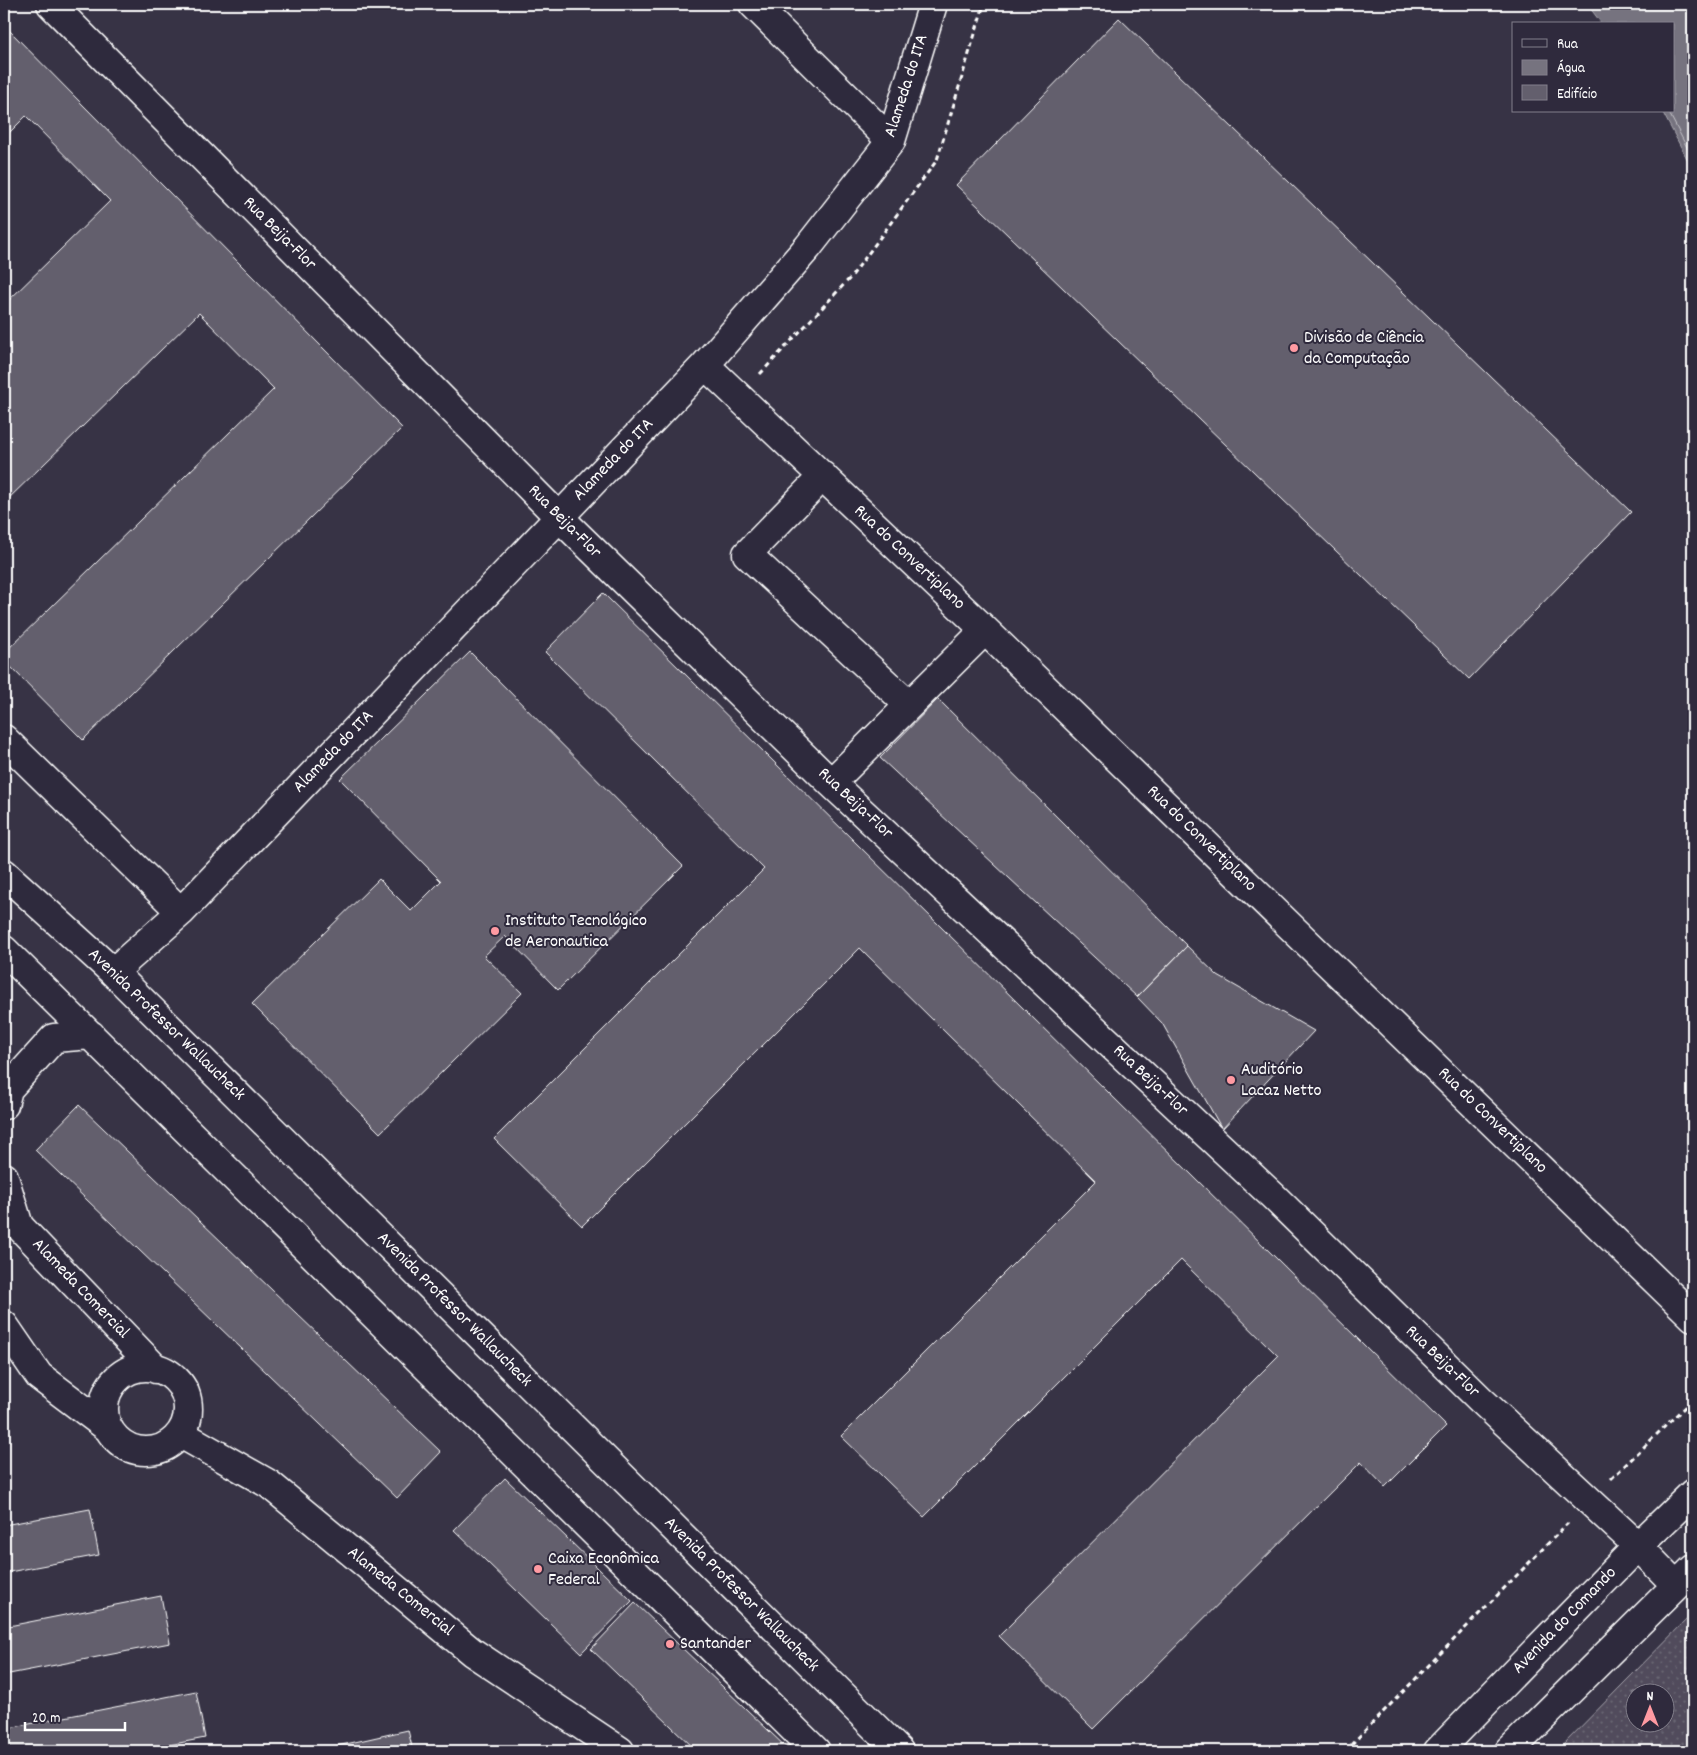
<svg xmlns="http://www.w3.org/2000/svg" width="1697" height="1755" viewBox="0 0 1697 1755" font-family="Dekko,sans-serif">
<defs>
<pattern id="grass-dots" width="8" height="8" patternUnits="userSpaceOnUse" patternTransform="scale(1.25)"><rect width="8" height="8" fill="#514c5c"/><path d="M2 2h.1M6 6h.1" fill="none" stroke="#6b6774" stroke-width="1.8" stroke-linecap="round"/></pattern>
</defs>
<rect width="100%" height="100%" fill="#373345"/>
<filter id="ink" filterUnits="userSpaceOnUse"><feTurbulence type="fractalNoise" baseFrequency=".02" numOctaves="2"/><feDisplacementMap in="SourceGraphic" scale="10" xChannelSelector="R" yChannelSelector="G"/><feConvolveMatrix kernelMatrix="1 2 1 2 8 2 1 2 1" color-interpolation-filters="sRGB"/></filter>
<g filter="url(#ink)">
<path fill="url(#grass-dots)" stroke="#a8a6ae" fill-rule="evenodd" d="M1693,1613V1751H1557ZM1634,1692H1664V1722H1634Z"/>
<path fill="#76737f" stroke="#adabb2" d="M1587,4H1693V170L1662,111H1673V24H1602Z"/>
<g fill="none" stroke-linecap="round" stroke-linejoin="round">
<path stroke="#c8c7cc" stroke-width="1" d="M1668,111L1693,159"/>
</g>
<path fill="#635f6d" stroke="#fff" d="M1119,18L1631,512L1469,679L956,185Z
M4,25L402,428L83,740L4,660V653L274,389L199,313L4,503V305L110,201L26,116L4,138Z
M603,593L1446,1426L1385,1487L1361,1462L1093,1729L999,1636L1278,1356L1181,1260L924,1517L841,1436L1096,1181L860,948L582,1226L494,1139L764,869L545,652Z
M470,652L683,866L558,990L505,936L484,956L522,993L380,1133L252,1004L379,879L411,911L441,881L340,779Z
M938,699L1187,946L1137,997L880,758Z
M1187,946L1218,976L1314,1031L1222,1129L1162,1023L1137,997Z
M79,1105L441,1452L397,1498L35,1150Z
M505,1478L632,1601L581,1653L454,1530Z
M90,1509L99,1555L4,1573V1525Z
M161,1596L170,1643L4,1675V1627Z
M635,1603L790,1751H697L591,1649Z
M196,1691L205,1738L138,1751H4V1729Z
M408,1730L413,1751H315Z"/>
<g fill="none" stroke-linecap="round" stroke-linejoin="round">
<defs>
<path id="minor" d="M51,4L559,517L831,783L1273,1196L1481,1400L1638,1546L1676,1585
M753,4L891,141
M705,365L985,630L1693,1317
M823,476L747,554L909,705
M4,739L181,912
M831,783L985,630
M4,873L113,972L899,1751
M4,950L816,1751
M113,972L181,912L705,365L808,247L891,141L933,4
M4,1105L8,1089L54,1038L91,1035
M4,1177L19,1226L156,1369
M4,1325L39,1376L108,1428
M104 1409a42 42 0 1 1 84 0a42 42 0 1 1-84 0Z
M181,1434L269,1484L472,1652L620,1751
M1438,1751L1638,1546L1693,1493
M1509,1751L1693,1569"/>
</defs>
<use href="#minor" stroke="#fff" stroke-width="31"/>
<path stroke="#fff" stroke-width="3" stroke-dasharray="5 4" stroke-linecap="butt" d="M760,374L851,277L937,160L984,4
M1611,1479L1693,1399
M1345,1751L1568,1523"/>
<use href="#minor" stroke="#2f2a3d" stroke-width="28"/>
</g>
</g>
<g fill="#ff9aa2" stroke="#2f2a3d" stroke-width="2">
<circle cx="1294" cy="348" r="5"/>
<circle cx="495" cy="931" r="5"/>
<circle cx="1231" cy="1080" r="5"/>
<circle cx="538" cy="1569" r="5"/>
<circle cx="670" cy="1644" r="5"/>
</g>
<g text-anchor="middle" dominant-baseline="central" stroke-width="4" stroke-linejoin="round" paint-order="stroke">
<g font-size="18" fill="#fff" stroke="#2f2a3d">
<text transform="translate(907 86) rotate(-72)">Alameda do ITA</text>
<text transform="translate(279 234) rotate(45)">Rua Beija-Flor</text>
<text transform="translate(614 460) rotate(-46)">Alameda do ITA</text>
<text transform="translate(564 522) rotate(45)">Rua Beija-Flor</text>
<text transform="translate(909 558) rotate(43)">Rua do Convertiplano</text>
<text transform="translate(334 752) rotate(-46)">Alameda do ITA</text>
<text transform="translate(855 804) rotate(43)">Rua Beija-Flor</text>
<text transform="translate(1201 839) rotate(44)">Rua do Convertiplano</text>
<text transform="translate(166 1025) rotate(44)">Avenida Professor Wallaucheck</text>
<text transform="translate(1150 1081) rotate(43)">Rua Beija-Flor</text>
<text transform="translate(1492 1121) rotate(44)">Rua do Convertiplano</text>
<text transform="translate(80 1289) rotate(46)">Alameda Comercial</text>
<text transform="translate(454 1310) rotate(45)">Avenida Professor Wallaucheck</text>
<text transform="translate(1442 1362) rotate(44)">Rua Beija-Flor</text>
<text transform="translate(400 1592) rotate(39)">Alameda Comercial</text>
<text transform="translate(741 1595) rotate(45)">Avenida Professor Wallaucheck</text>
<text transform="translate(1565 1621) rotate(-46)">Avenida do Comando</text>
</g>
<g font-size="18" fill="#fff" stroke="#2f2a3d" text-anchor="start">
<text x="1304" y="338">Divisão de Ciência<tspan x="1304" dy="21">da Computação</tspan></text>
<text x="505" y="921">Instituto Tecnológico<tspan x="505" dy="21">de Aeronautica</tspan></text>
<text x="1241" y="1070">Auditório<tspan x="1241" dy="21">Lacaz Netto</tspan></text>
<text x="548" y="1559">Caixa Econômica<tspan x="548" dy="21">Federal</tspan></text>
<text x="680" y="1644">Santander</text>
</g>
</g>
<rect width="1697" height="1755" fill="none" stroke="#2f2a3d" stroke-width="20"/>
<rect x="10" y="10" width="1677" height="1735" fill="none" stroke="#fff" stroke-width="2" filter="url(#ink)"/>
<rect x="1512" y="22" width="162" height="90" fill="#2f2a3d" stroke="#827f8b"/>
<rect x="1522" y="39" width="25" height="8" fill="#2f2a3d" stroke="#827f8b"/>
<text x="1557" y="48" font-size="15" fill="#ffffff">Rua</text>
<rect x="1522" y="60" width="25" height="15" fill="#76737f" stroke="#827f8b"/>
<text x="1557" y="72" font-size="15" fill="#ffffff">Água</text>
<rect x="1522" y="85" width="25" height="15" fill="#635f6d" stroke="#827f8b"/>
<text x="1557" y="98" font-size="15" fill="#ffffff">Edifício</text>
<g transform="translate(1650 1708)"><circle r="24" fill="#2f2a3d" stroke="#827f8b"/>
<path d="M0-4L9 19L0 12L-9 19Z" fill="#ff9aa2"/>
<text y="-8" font-size="14" font-weight="bold" text-anchor="middle" fill="#ffffff">N</text>
</g>
<path d="M25 1722v8h100v-8" fill="none" stroke="#ffffff" stroke-width="2.5"/>
<text x="32" y="1722" font-size="15" fill="#ffffff" stroke="#2f2a3d" stroke-width="4" paint-order="stroke">20 m</text>
</svg>
